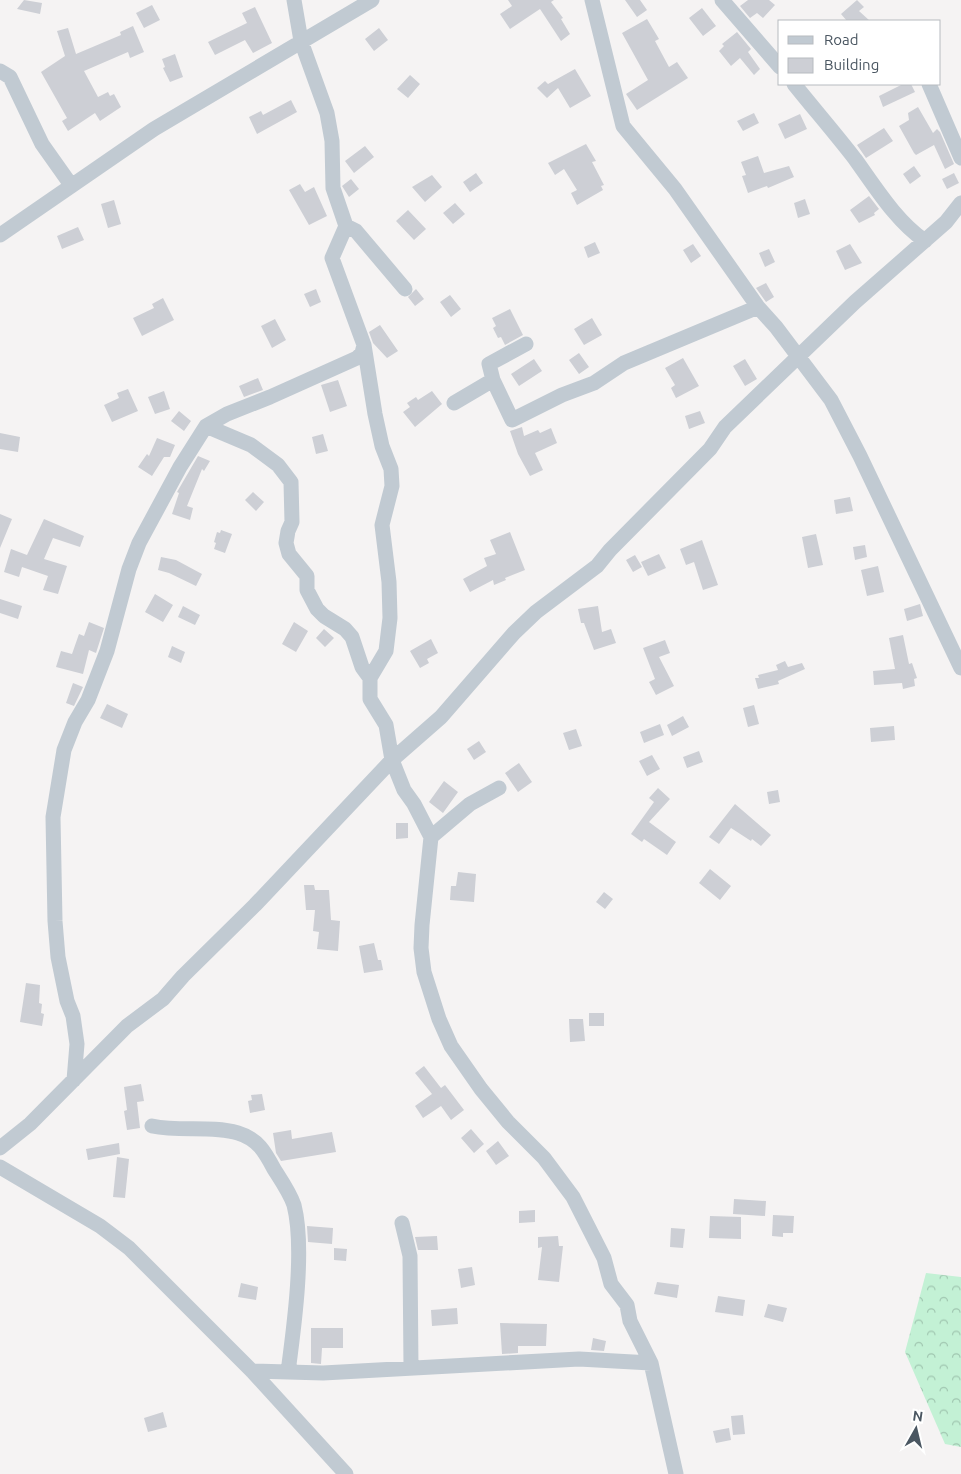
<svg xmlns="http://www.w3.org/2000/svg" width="961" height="1474" viewBox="0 0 961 1474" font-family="Ubuntu,sans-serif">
<defs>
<pattern id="forest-crowns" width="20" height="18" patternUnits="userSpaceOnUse" patternTransform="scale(1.25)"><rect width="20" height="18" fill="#c3f1d5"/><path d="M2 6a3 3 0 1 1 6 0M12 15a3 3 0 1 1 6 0" fill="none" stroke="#a0c6b0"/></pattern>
</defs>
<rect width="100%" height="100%" fill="#f5f3f3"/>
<path fill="url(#forest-crowns)" d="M926,1273L961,1277V1447L945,1444L905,1352Z"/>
<path fill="#cdcfd5" d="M24,0L42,3L40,14L17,9Z
M508,0H554L551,2L563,18L561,19L570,34L561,41L540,9L510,29L500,14L512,6Z
M625,0H640L647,10L637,17Z
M748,0H769L775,5L763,18L757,13L750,18L740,6Z
M857,0L864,7L859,11L870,21H847L841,14Z
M152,5L160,20L144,28L136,13Z
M255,7L272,43L253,53L245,40L215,55L208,42L247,23L242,13Z
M702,8L716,26L703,36L689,18Z
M647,19L659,39L655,41L669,67L677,62L688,78L637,110L626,94L648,80L622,33Z
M133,26L144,52L130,58L128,52L84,71L98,97L108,92L110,96L114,94L121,107L100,121L95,113L68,131L62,121L67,118L41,72L65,56L57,31L68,28L76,54L121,35L120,32Z
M379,28L388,40L374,51L365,39Z
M737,32L751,49L748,52L760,69L754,75L740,58L731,66L719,51L724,46L722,44Z
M175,54L183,77L170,82L163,68L165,67L162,59Z
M575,69L591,96L570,108L558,88L547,98L537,88L545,81L548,84Z
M410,75L420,84L408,98L397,89Z
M903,84H911L915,92L883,107L879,96Z
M291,100L297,112L257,134L249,117L261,111L263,115Z
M918,107L933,133L937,129L940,132L954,164L945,169L934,145L916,155L914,153L899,126L909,120L908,113Z
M754,113L759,123L743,131L737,121Z
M800,114L807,129L785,139L778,124Z
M884,128L893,141L866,158L857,145Z
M586,144L596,161L592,162L604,185L601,186L603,190L577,205L571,193L577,190L564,169L555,175L548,163Z
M365,146L374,157L354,173L345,161Z
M758,156L764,173L789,166L794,177L768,188L767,186L748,193L742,176L746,175L741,162Z
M914,166L921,176L910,184L903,174Z
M476,173L483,183L470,192L463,182Z
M954,173L959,183L947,189L942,179Z
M432,175L442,187L425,202L412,187Z
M351,179L359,189L349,197L342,186Z
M300,184L305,192L314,187L327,216L309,225L289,190Z
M869,196L879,209L874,213L875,215L859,223L850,210Z
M805,199L810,214L798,218L794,203Z
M114,200L121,224L108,228L101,204Z
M455,203L465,214L453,224L443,213Z
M408,210L426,229L414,240L396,221Z
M78,227L84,240L62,249L57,236Z
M595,242L600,253L588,258L584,247Z
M693,244L701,256L691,263L683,250Z
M850,244L862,263L845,270L836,251Z
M769,249L775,262L765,267L759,253Z
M766,283L774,297L766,302L756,288Z
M316,289L321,302L310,307L304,294Z
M416,289L424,299L415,306L408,297Z
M450,295L461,309L451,317L440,302Z
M163,298L174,320L142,336L133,318L154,308L152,304Z
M510,309L523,335L505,345L501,337L498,338L493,328L496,326L492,318Z
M592,318L602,335L584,345L574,329Z
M275,319L286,340L272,348L261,326Z
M380,325L398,351L387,358L373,343L369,332Z
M579,353L589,367L579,374L569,360Z
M683,358L699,386L676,398L671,388L675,385L665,368Z
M534,359L542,371L519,386L511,374Z
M745,359L757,379L745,386L733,366Z
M258,378L263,390L244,397L239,386Z
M338,380L347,406L330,412L321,385Z
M128,389L138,411L112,422L104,405L119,398L117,393Z
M164,391L170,409L155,414L148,397Z
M432,391L442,404L415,427L403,412L410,407L407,403L416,397L418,400Z
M179,411L191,421L184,431L171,421Z
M700,411L705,423L689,429L685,416Z
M522,427L524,436L538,430L540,433L551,428L557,443L535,453L543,470L530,476L518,454L510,431Z
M0,433L20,437L18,452L0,449Z
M323,434L328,451L316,454L312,437Z
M157,438L175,445L170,457H164L152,476L138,467L147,454L149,456Z
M198,456L210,461L204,471L202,469L187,506L193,508L190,520L172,514L179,493L177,492Z
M253,492L264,502L256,511L245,500Z
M850,497L853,511L836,514L834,500Z
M0,514L12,519L0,548Z
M44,519L84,536L80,547L53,538L44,559L67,566L58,594L43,590L48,576L22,567L19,577L4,572L11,549L27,555Z
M221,530L232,534L225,553L214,549L216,543L214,542L217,532L220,533Z
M510,532L525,570L505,578L506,580L494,585L493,580L470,592L463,579L487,566L484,558L496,554L490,540Z
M816,534L823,565L808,568L802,537Z
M702,540L718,585L703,590L694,562L686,565L680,549Z
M865,545L867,557L855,560L853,547Z
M659,554L666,568L648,576L641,562Z
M635,555L642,567L633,572L626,560Z
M161,557L176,560L202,574L196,586L169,573L158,570Z
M878,566L884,592L867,596L861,570Z
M155,594L173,605L163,622L145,612Z
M0,599L22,606L18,619L0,613Z
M920,604L923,616L907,621L904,609Z
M183,606L200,615L195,625L178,617Z
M598,606L602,632L611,629L616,643L594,650L584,623H581L578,609Z
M89,622L104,628L96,653L89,650L83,674L56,667L61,651L72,654L79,634L84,636Z
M294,622L308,631L296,652L282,644Z
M324,629L334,638L325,647L316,638Z
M903,635L909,664L912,663L917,678L914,679L915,686L903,689L902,683L874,685L873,671L895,669L889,638Z
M431,639L438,653L427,659L429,663L420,668L410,651Z
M665,640L670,653L659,657L674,686L656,695L649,682L655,679L643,648Z
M172,646L185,652L181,663L168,657Z
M785,661L788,667L802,663L805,669L778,681L779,684L758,689L755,678H759L758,675L778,670L776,665Z
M73,683L83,687L74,706L66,703Z
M107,704L128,714L122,728L100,718Z
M754,705L759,724L748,727L743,708Z
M683,716L689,727L672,736L667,725Z
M660,724L664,735L644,743L640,732Z
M894,726L895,740L871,742L870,728Z
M576,729L582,746L569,750L563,733Z
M479,741L486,752L474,760L467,749Z
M699,751L703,762L687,768L683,757Z
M652,755L660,769L647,776L639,761Z
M519,763L532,782L518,792L505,773Z
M444,781L458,792L443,813L429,802Z
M658,788L670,799L649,822L676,842L667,855L644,839L642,842L631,834L654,802L649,798Z
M778,790L780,802L769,804L767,792Z
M735,804L771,835L761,846L752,839L751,841L731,828L719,844L709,837Z
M396,823H408V838L396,839Z
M710,869L731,886L720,900L699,883Z
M458,872L476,874L474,902L450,900L451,886H456Z
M304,885H314L315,890H329L331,920L340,921L338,951L317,949L319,932L313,931L315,910H306Z
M604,892L613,899L605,909L596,902Z
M374,943L378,960H381L383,970L364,973L359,946Z
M26,983L40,985L39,1003L42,1004L41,1013L44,1014L42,1026L20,1022Z
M589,1013H604V1026H589Z
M569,1019H583L585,1041L570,1042Z
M424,1066L441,1088L445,1085L464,1110L451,1120L441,1106L423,1118L415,1106L432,1094L415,1073Z
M141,1084L144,1101L137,1102L140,1128L127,1130L124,1111L127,1110L124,1087Z
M262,1094L265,1110L250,1113L248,1101L252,1100L251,1095Z
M471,1129L484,1144L474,1153L461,1138Z
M291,1130L292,1139L332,1132L336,1152L281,1161L276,1153L273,1133Z
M498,1141L509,1156L496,1165L486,1151Z
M119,1143L120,1154L88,1160L86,1149Z
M117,1157L129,1159L125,1198L113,1197Z
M734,1199L766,1201L765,1216L733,1214Z
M535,1210V1222L519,1223V1211Z
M773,1215L794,1216L793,1233H783V1237L772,1236Z
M710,1216L741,1217V1239L709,1238Z
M307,1226L333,1228L332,1244L308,1242Z
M671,1228L685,1229L683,1248L670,1247Z
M437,1236L438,1250H418L415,1237Z
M558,1236L559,1246H563L559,1282L538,1280L542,1247L538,1248V1237Z
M334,1248L347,1249L346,1261L334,1260Z
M472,1267L475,1285L461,1288L458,1269Z
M657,1282L679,1285L677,1298L654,1294Z
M241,1283L258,1287L256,1300L238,1297Z
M718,1296L745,1300L743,1316L715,1312Z
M768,1304L787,1308L783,1322L764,1317Z
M457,1308L458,1324L432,1326L431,1310Z
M500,1323L547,1324L546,1346H518V1353L502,1354Z
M311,1328H343V1348H322L321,1364L311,1363Z
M593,1338L606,1341L604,1351L591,1350Z
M163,1412L167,1427L148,1432L144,1418Z
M743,1415L745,1434L733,1435L731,1416Z
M729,1428L731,1440L716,1443L713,1431Z"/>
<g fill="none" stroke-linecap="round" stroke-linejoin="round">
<path stroke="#c1cad2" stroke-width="15" d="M294,0L301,41L327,113L332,141L333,188L346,226L332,258L364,345L375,414L382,446L391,469L392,486L382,525L389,582L390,618L386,651L370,678V699L386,725L392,760L404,790L414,804L431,837L422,925L421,948L424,972L439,1019L451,1046L481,1089L508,1122L544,1158L573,1197L604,1258L611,1284L627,1305L630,1321L651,1363L676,1474
M592,0L623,126L675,189L758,307L776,327L831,400L860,456L961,668
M722,0L780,67
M0,71L10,77L42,144L71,185
M794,84C814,109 835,133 855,159C876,188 896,221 925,241
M929,84L961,158
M346,226L356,231L405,289
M0,235L154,129L372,0
M526,344L489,364L493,380L512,420L562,395L594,383L624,363L758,307
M454,403L493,380
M206,426L251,445L278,465L291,482L292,522L288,531L286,543L289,554L307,576V590L317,609L324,616L345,629L352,637L362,667L370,678
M431,837L470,804L499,788
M74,1080L77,1044L73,1016L67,1001L58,957L55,921L53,817L64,750L75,722L88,700L107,651L129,569L139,543L180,467L206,426L227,414L270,397L357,358L362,353L364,345
M152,1126C181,1132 210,1125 238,1133C258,1139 265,1152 274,1169C281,1180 290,1193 294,1205C305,1248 294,1327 288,1372
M0,1148L30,1124L127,1026L163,999L183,976L255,905L392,760L441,717L514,633L536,612L597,566L610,550L710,449L725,427L855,302L946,222L961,203
M0,1167L100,1226L129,1248L252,1371L346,1474
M402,1223L410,1256L411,1367
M252,1371L323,1373L579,1359L651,1363"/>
</g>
<rect x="778" y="20" width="162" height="65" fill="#ffffff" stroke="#b7bbc0"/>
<rect x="788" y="36" width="25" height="8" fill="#c1cad2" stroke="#b7bbc0"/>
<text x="824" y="45" font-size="15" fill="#4a5661">Road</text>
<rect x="788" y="58" width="25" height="15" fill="#cdcfd5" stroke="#b7bbc0"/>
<text x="824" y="70" font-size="15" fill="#4a5661">Building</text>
<g transform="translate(916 1429) rotate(8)" stroke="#ffffff" stroke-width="4" paint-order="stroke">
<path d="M0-4L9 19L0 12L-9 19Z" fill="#4a5661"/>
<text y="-8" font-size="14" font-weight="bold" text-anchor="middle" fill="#4a5661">N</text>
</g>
</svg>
